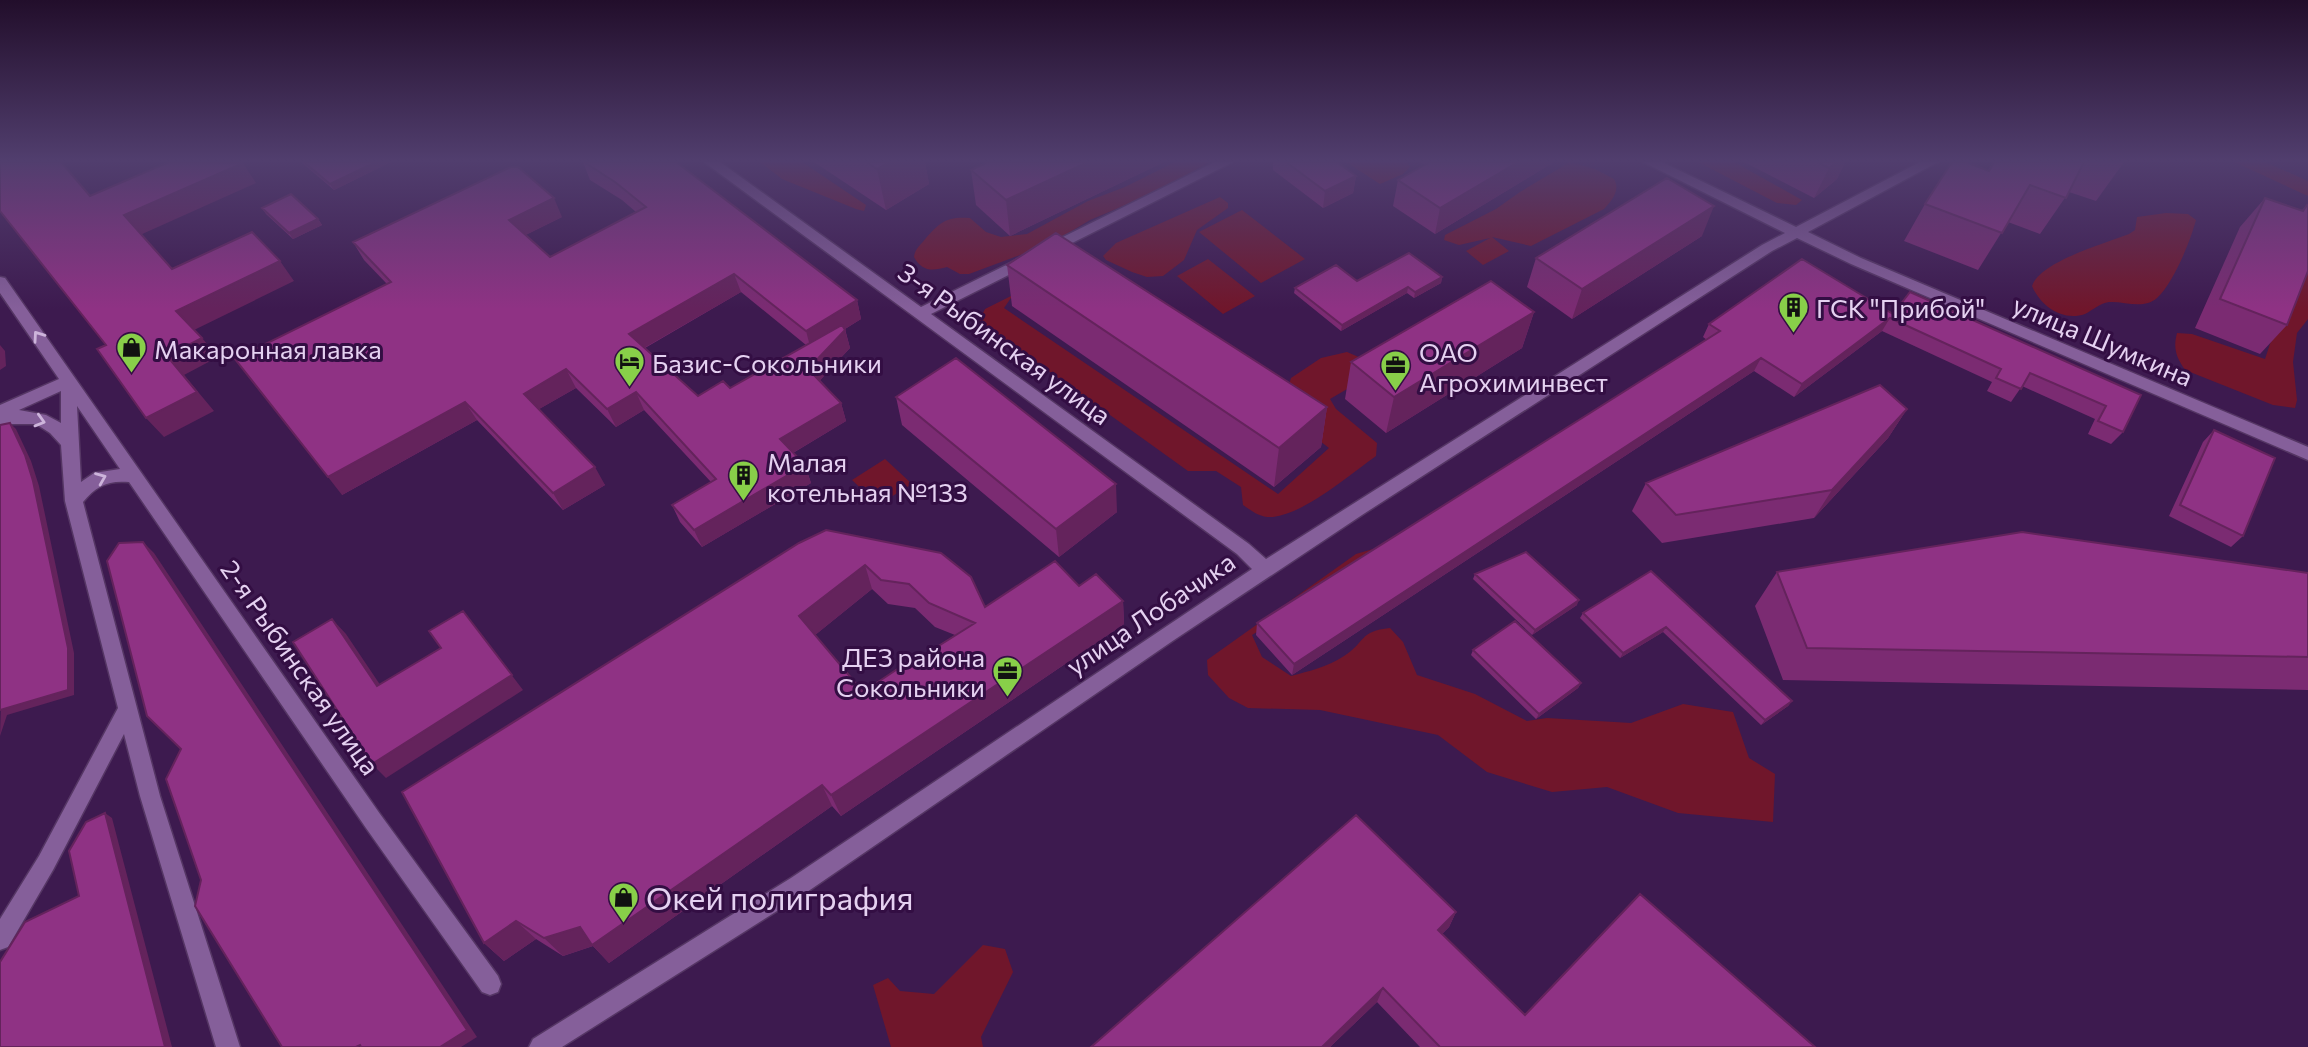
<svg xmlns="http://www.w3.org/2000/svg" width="2308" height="1047" viewBox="0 0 2308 1047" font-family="Commissioner,sans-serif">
<rect width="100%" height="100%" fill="#3d1a4f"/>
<path fill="#70162b" d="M760,162H802L866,205L864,211L856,209L782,179Z
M1175,162H1209L1161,190L1090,220L1050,244L969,274H960L947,267C933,271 922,272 914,257C915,248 921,245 926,238C940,222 947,216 970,218L986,232L1001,237L1027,234L1088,201L1125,187Z
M1346,162H1406L1410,167L1403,174L1380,184Z
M1570,162L1595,169L1614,179C1621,191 1611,201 1604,209L1531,246L1492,237L1509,251L1483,265L1466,251L1490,238L1459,245L1444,240L1445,235L1496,209L1520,192Z
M1698,162H1734L1802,200L1796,205L1777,203Z
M2234,162H2265L2308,181V196Z
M1220,197L1228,203V208L1197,230L1184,260L1163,276L1147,277L1132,272L1106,260L1103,256L1116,243Z
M1242,210L1305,259L1261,283L1199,232Z
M2166,213L2188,214L2196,220C2190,242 2174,282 2157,298C2143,310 2125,301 2109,302C2100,303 2093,310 2085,314C2062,322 2040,305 2032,286C2041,261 2104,244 2129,234L2135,230L2137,217Z
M1208,259L1255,296L1223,314L1177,276Z
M2308,265V319L2297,333L2293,362L2297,400L2295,408L2273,405L2185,370C2176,357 2173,348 2177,333L2192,334L2265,359L2273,335Z
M1013,295L1004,308L1278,494L1329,448L1281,411L1291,378L1321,358L1347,352L1368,361L1366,378L1330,399L1336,409L1377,443L1376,456C1349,475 1306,513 1273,517C1261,518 1253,512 1243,505L1241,487L1216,471H1188L979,321L985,309Z
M885,459L912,484L878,505L852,480Z
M1373,549L1384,552L1252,635L1262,657L1291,676C1309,671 1328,667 1344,656C1366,642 1359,631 1390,628L1403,642L1417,675L1475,694L1527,721L1547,718L1631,723L1683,704L1733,712L1749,758L1775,774L1773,822L1678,813L1607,787L1552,792L1487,772L1438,735L1320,710L1248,708L1229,698L1208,675L1207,660L1356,554Z
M983,945L1005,949L1013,972L981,1037L983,1047H891L873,985L888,978L900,991L934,994Z"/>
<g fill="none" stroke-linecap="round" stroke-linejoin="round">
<defs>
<path id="minor" d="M704,162H720L921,307L1215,162H1233L931,314L1249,544L1266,559L1762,245L1785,233L1643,162H1662L1796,227L1920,162H1938L1808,232L1861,258L2308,447V460L1851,264L1797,238L1772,251L1365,513L1174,640L807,892L562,1047H529L533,1039L791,878L1252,569L1237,554Z
M0,277L5,278L380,814L498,976L501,984L498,992L490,995L482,992L366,828L129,482C108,480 96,486 83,502L160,796L240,1047H216L140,796L124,734L53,870L8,947L0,950V919L39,856L118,708L65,501L61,445L50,433L36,424H0V405L59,379L0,293ZM61,391V423L46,415L19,410ZM77,406L120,469L94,473L81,482Z"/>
</defs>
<use href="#minor" stroke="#553664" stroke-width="3"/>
<use href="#minor" fill="#855f9a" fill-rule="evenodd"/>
</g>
<path fill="#7b2b72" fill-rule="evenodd" d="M301,162H391L334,190Z
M583,162L857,300L861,319L845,329L850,348L820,380L841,403L846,421L793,453L805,465L811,483L702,547L680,522L672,505L711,482L644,410L616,427L576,388L539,409L605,485L563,510L477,420L342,495L387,284L364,260L353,242L562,217L525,235L550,257L636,212L622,200L590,180ZM741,292L806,345L730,388L698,396L645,348Z
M814,162H925L929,184L886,210Z
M1164,162L1010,236L976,205L971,170Z
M1273,162H1337L1356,176L1353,193L1323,208L1273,170Z
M1420,162H1554L1435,234L1393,206L1398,180L1425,165Z
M1744,162H1845L1837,179L1814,198Z
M1993,162H2124L2096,201L2069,192L2040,234L2008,222L1978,270L1904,241L1925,204L1988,170Z
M2265,198L2302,210L2307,205L2287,325L2260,354L2195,328L2240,227Z
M262,208L318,219L322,225L293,239L266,214Z
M1702,236L1572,319L1527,287L1536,258Z
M1007,265L1327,407L1321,447L1274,487L1012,306Z
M1442,277L1441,283L1414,298L1407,293L1341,331L1294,293L1295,288L1357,281Z
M1534,312L1522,348L1386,433L1345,399L1351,362Z
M1893,314L2141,395L2123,432L2111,444L2088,434L2095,419L2022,386L2011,402L1987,391L1992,382L1882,331L1794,397L1754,371L1292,675L1256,635L1257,623L1707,340L1703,337L1709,324Z
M896,397L1117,512L1059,557L902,425Z
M1907,409L1888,438L1814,518L1662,543L1632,511L1646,483Z
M2214,430L2243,536L2231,547L2169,516L2203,442Z
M799,543L985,607L1079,586L1123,601L1124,624L841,816L832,806L609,963L593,946L563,956L536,939L504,961L484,943ZM872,589L888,604L915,608L935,627L955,635L913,662L863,692L815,635Z
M1651,571L1792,701L1788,706L1761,725L1663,632L1620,658L1580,618L1583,613Z
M1777,572L2308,573V690L1783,680L1755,606Z
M1475,574L1577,605L1532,635L1473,579Z
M1473,650L1581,683L1578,688L1536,719L1471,655Z
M1456,912L1449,927L1442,934L1525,1015L1815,1047H1420L1377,1002L1330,1047H1091Z"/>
<path fill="#64235c" d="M376,162H391L334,190L330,184Z
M889,162H925L929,184L886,210L877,169Z
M1088,162H1164L1010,236L1006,200Z
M1518,162H1554L1435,234L1440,208Z
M1837,162H1845L1837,179L1814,198L1829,168Z
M243,163L256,183L140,235L124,215Z
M1356,176L1353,193L1323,208L1325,191Z
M554,198L562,217L518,239L509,220Z
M1714,206L1702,236L1572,319L1582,289Z
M318,219L322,225L293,239L289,233Z
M280,261L294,281L192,331L176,311Z
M734,274L741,292L637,352L629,334Z
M1442,277L1441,283L1414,298L1415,292Z
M1408,287L1407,293L1341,331L1342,325Z
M857,300L861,319L811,350L806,331Z
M1534,312L1522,348L1386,433L1394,397Z
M1890,318L1882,331L1794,397L1802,384Z
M845,330L850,348L814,387L808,369Z
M202,338L218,357L184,375L214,411L164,437L146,418L167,356Z
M0,345L5,351L6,366L0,370Z
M1761,358L1754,371L1292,675L1294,664Z
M566,369L576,388L534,412L524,394Z
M636,392L644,410L616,427L607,409Z
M465,402L477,420L342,495L328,477Z
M841,403L846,421L786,457L780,439Z
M1327,407L1321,447L1274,487L1279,448Z
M1907,409L1888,438L1814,518L1832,490Z
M10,423L16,429L31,461L39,486L74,653V695L7,715L0,736Z
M805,465L811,483L702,547L694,530Z
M595,467L605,485L563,510L553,493Z
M1116,484L1117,512L1059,557L1056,529Z
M143,542L154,553L477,1037L461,1047H440Z
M865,565L872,589L809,640L799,616Z
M1579,600L1577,605L1532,635L1535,630Z
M1123,601L1124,624L841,816L831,795Z
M463,611L523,690L386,778L372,764Z
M332,619L346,634L391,701L377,686Z
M1666,627L1663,632L1620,658L1623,653Z
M1581,683L1578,688L1536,719L1539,714Z
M1792,701L1788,706L1761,725L1765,720Z
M822,785L832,806L609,963L593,946L563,956L544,938Z
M105,813L112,818L172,1047H165Z
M1456,912L1449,927L1430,945L1438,930Z
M516,921L536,939L504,961L484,943Z
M1383,988L1377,1002L1330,1047H1322Z"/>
<path fill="#8f3284" stroke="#64235c" stroke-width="2" fill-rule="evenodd" d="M0,162H61L90,196L169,162L243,163L124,215L172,269L252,232L280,261L176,311L202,338L167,356L197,392L146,418L97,349L106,345L0,211Z
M304,162H376L330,184Z
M584,162H676L857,300L806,331L734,274L629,334L698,396L723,381L730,388L842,325L845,330L808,369L841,403L780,439L805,465L694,530L672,505L716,479L636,392L607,409L566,369L524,394L595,467L553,493L465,402L328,477L235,359L391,282L353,242L511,167H518L554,198L509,220L550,257L646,207L615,182Z
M867,162H889L877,169Z
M988,162H1088L1006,200L971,170Z
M1286,162H1337L1356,176L1325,191Z
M1430,162H1518L1440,208L1398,180Z
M1817,162H1837L1829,168Z
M1952,162H1966L1989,171L1994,162H2084L2066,198L2030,185L2002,233L1925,204Z
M1667,178L1714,206L1582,289L1536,258Z
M291,194L318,219L289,233L262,208Z
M2265,198L2303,211L2307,205L2308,206V271L2287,325L2220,299Z
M1056,233L1327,407L1279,448L1007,265Z
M1409,253L1442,277L1415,292L1408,287L1342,325L1295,288L1336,265L1357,281Z
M1802,259L1893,314L1910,292L2141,395L2123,432L2098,421L2106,406L2030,373L2021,389L1996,378L2001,369L1890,318L1802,384L1761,358L1294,664L1257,623L1720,331L1709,324Z
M1491,281L1534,312L1394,397L1351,362Z
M956,358L1116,484L1056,529L896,397Z
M1880,385L1907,409L1832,490L1676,515L1646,483Z
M10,423L25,455L33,481L68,648V690L0,710V425Z
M2214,430L2275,458L2243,536L2180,505Z
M826,530L941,553L971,577L985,607L1055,561L1079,586L1096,574L1123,601L831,795L822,785L592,945L580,927L544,938L516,921L484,943L402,792L799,543ZM865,565L881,580L909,584L929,603L975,623L913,662L911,660L863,692L799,616Z
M2022,532L2308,573V657L1807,648L1777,572Z
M143,542L467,1030L440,1047H361L360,1045L356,1047H282L195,906L201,880L166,779L181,749L147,716L107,561L119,543Z
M1526,552L1579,600L1535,630L1475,574Z
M1651,571L1792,701L1765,720L1666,627L1623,653L1583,613Z
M463,611L512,675L372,764L293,642L332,619L377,686L441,648L429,631Z
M1515,621L1581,683L1539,714L1473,650Z
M105,813L165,1047H0V962L25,922L79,896L69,851L86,822Z
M1356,815L1456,912L1438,930L1525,1015L1640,894L1815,1047H1440L1383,988L1322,1047H1091Z"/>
<defs><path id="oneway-chevron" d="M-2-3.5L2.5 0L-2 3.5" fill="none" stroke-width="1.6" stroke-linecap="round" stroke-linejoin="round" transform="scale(1.75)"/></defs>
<g stroke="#cdb4db">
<use href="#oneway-chevron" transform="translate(38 336) rotate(-125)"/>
<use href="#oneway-chevron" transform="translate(40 421) rotate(16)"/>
<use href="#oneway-chevron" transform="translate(101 478) rotate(-22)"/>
</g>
<linearGradient id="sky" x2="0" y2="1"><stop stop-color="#220e2b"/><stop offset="0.52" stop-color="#513e6e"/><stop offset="1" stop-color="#513e6e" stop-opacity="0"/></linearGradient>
<rect width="2308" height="309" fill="url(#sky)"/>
<defs>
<symbol id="building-pin" viewBox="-11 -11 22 30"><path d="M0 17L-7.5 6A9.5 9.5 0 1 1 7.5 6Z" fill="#88cf49" stroke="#330e43"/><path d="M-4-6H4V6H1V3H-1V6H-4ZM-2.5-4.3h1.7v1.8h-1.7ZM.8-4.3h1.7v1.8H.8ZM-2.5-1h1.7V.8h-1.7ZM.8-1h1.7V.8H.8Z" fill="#111"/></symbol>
<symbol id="shop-pin" viewBox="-11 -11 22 30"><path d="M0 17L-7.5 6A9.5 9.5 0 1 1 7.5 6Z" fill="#88cf49" stroke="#330e43"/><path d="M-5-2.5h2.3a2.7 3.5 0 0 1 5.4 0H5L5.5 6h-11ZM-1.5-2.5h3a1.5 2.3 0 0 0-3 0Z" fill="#111"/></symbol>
<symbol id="hotel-pin" viewBox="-11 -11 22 30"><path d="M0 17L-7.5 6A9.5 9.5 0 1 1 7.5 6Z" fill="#88cf49" stroke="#330e43"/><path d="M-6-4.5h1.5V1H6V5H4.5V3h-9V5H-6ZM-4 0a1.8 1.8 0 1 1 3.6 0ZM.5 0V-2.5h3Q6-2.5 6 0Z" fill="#111"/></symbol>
<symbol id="office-pin" viewBox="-11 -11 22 30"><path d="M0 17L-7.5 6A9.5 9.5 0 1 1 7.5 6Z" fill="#88cf49" stroke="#330e43"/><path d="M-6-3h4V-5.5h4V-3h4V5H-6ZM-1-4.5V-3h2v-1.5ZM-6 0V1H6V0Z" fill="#111"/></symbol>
</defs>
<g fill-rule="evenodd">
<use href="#building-pin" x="1776" y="290" width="35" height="47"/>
<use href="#shop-pin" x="114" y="330" width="35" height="47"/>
<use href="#hotel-pin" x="612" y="344" width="35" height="47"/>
<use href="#office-pin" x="1378" y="348" width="35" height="47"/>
<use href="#building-pin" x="726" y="458" width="35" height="47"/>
<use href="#office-pin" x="990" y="654" width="35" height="47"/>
<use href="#shop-pin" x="606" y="880" width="35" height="47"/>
</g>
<g text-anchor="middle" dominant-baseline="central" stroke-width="6" stroke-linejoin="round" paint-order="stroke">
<g font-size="26" fill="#e5d1f1" stroke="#330e43" text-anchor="start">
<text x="1816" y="307">ГСК "Прибой"</text>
<text x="154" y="348">Макаронная лавка</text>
<text x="1419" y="351">ОАО<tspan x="1419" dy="30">Агрохиминвест</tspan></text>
<text x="652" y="362">Базис-Сокольники</text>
<text x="767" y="461">Малая<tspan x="767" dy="30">котельная №133</tspan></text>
<text x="985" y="656" text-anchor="end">ДЕЗ района<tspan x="985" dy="30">Сокольники</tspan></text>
</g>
<g font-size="26" fill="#e5d1f1" stroke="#330e43">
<text transform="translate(2103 340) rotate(23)">улица Шумкина</text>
<text transform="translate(1005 343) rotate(36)">3-я Рыбинская улица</text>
<text transform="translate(1150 613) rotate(-34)">улица Лобачика</text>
<text transform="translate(301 667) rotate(55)">2-я Рыбинская улица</text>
</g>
<g font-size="32" fill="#e5d1f1" stroke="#330e43" text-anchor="start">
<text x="646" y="897">Окей полиграфия</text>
</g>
</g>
</svg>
